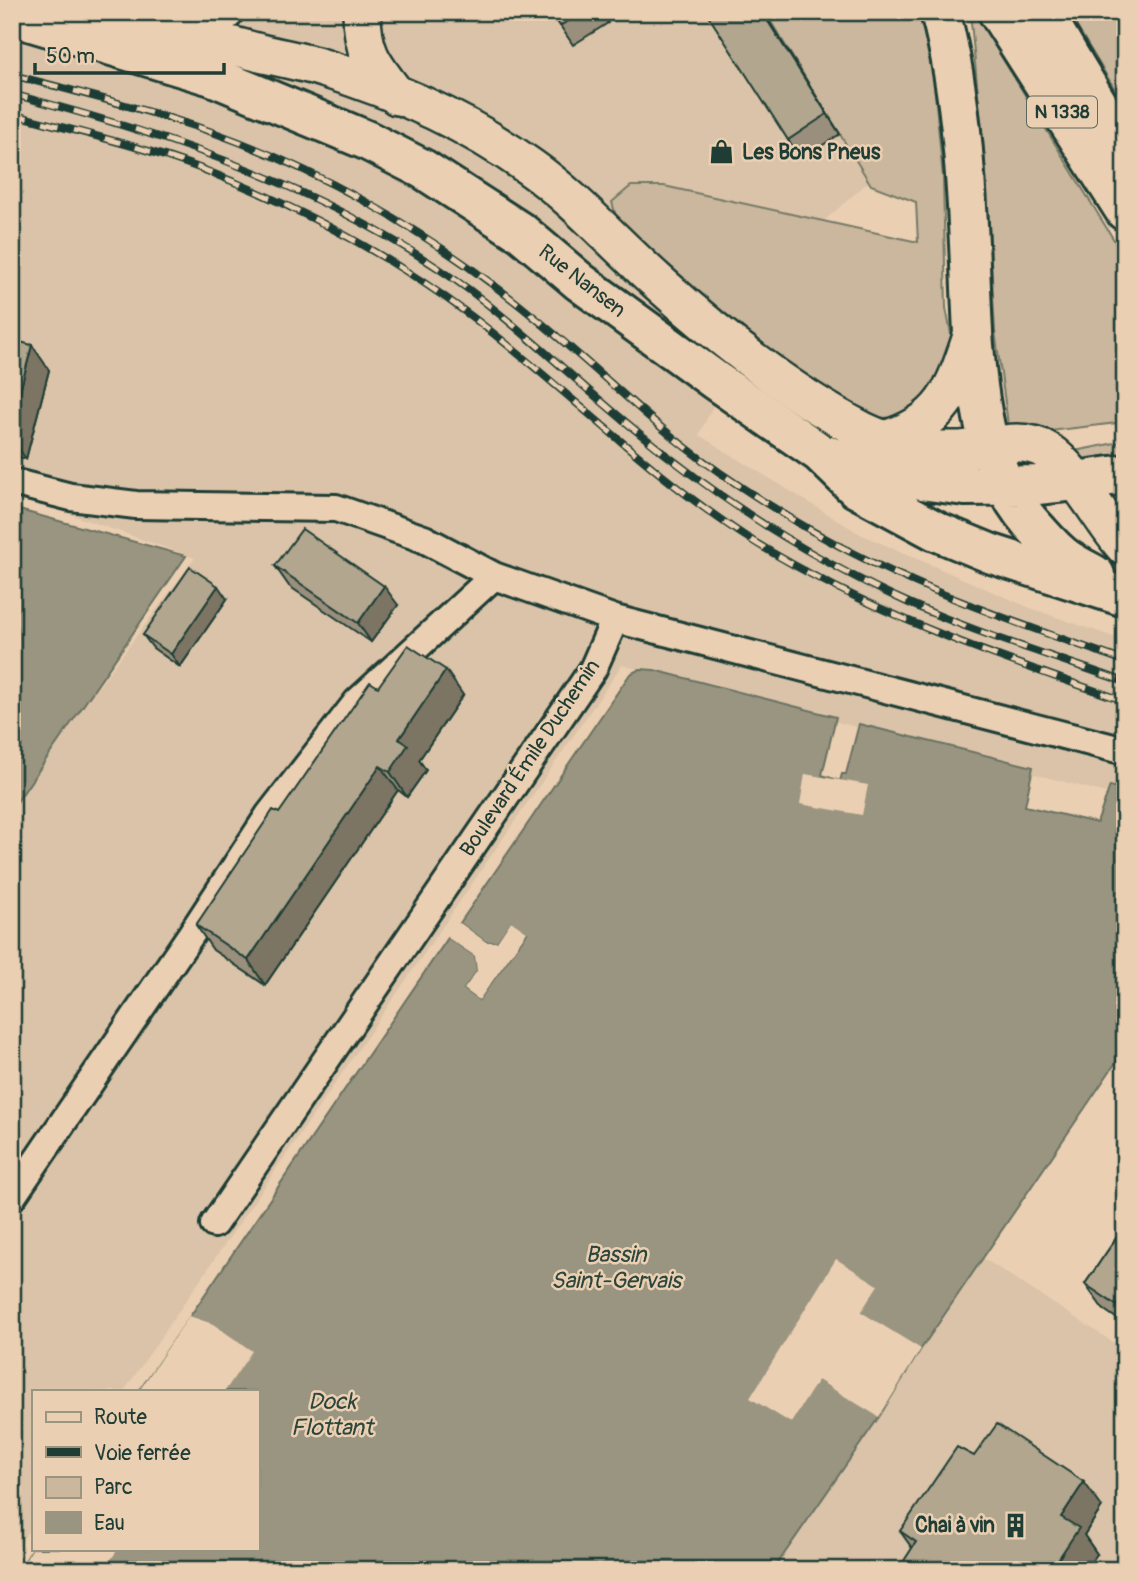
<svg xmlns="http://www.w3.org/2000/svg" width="1137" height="1582" viewBox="0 0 1137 1582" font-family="Pangolin,sans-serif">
<rect width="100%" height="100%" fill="#ebcfb2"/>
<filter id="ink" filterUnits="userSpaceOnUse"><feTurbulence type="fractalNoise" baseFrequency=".0143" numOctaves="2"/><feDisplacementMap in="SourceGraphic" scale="14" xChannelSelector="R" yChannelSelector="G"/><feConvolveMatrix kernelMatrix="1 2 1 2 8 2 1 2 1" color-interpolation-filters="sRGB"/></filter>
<g filter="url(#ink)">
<path fill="#dac3a8" d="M12,12H770L874,177L786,254L699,435L860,534L1030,608L1125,641V798L622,665L124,1391H33V1524L12,1555V808L78,714L195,558L12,494Z
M983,1258L1125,1350V1570H773L879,1417L921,1349Z"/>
<path fill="#cab79d" stroke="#747a68" stroke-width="2" d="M765,12H923L929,30L943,178L946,308L955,355L940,391L895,418L857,417L757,353L620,230L612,202L631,186H664L918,242L916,202L871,185Z
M970,12H974L1125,258V422L1050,431L1008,424L995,331L986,174Z
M1068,12H1125V106Z
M1125,441V461L1080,465L1070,452Z"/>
<path fill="#9a9580" stroke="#697262" stroke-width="2" d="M12,508L186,556L12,809Z
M640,669L654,670L836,717L822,775L840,781L842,774H846L859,724L1033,767L1025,806L1097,823L1110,786L1125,790V1049L921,1349L879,1417L773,1570H19L33,1548L257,1549V1391H139L448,938L475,956L477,971L464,989L479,1000L527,933L511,922L497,942H486L460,923L630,674Z"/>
<path fill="#ebcfb2" d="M805,774L868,785L862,815L800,804Z
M511,921L527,932L479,1000L464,989L477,971L475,956L448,938L450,936L478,954L480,972L469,989L478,995L522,933L512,926L499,945H486L458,925L460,923L486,942H497Z
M836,1259L878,1285L861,1312L921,1349L879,1417L818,1380L791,1423L750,1398Z
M189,1316L213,1324L252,1351L225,1391H139Z
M33,1548V1549H118L104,1570H19Z"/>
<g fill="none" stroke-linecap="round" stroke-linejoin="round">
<defs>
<path id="street" d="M12,482L71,497L136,505L336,508L424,539L494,576L615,619L1125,751
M12,1197L192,933L269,815L357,702L494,576
M214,1224L593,669L615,619"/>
<path id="secondary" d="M124,12C168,29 215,41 260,53C281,58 303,62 323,68C395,90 469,123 530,167C577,200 615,244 658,282C718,336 790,394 863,431C894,446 926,451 960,450C988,449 1021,434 1047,451C1076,470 1100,519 1125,547
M362,12C362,53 373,65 397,96
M47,23L144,20L224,12
M884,440C945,423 955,387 973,333"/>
<path id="primary" d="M12,16L212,76L366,140L423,169L522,233L580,282L716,381L820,453L856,488L936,531L992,554L1125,597
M973,333C979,407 985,477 1040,533C1048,542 1057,552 1067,559C1076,565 1086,570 1095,575
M822,454L914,479L965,486L1037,485L1076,481"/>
<path id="highway" d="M940,12C967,111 968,231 973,333
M998,12L1125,211
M1043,12L1125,150
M1076,481L1125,474"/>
</defs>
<use href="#street" stroke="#1f3d34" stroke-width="32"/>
<use href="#secondary" stroke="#1f3d34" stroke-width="42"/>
<use href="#primary" stroke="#1f3d34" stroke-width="44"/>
<use href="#highway" stroke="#1f3d34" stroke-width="44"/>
<use href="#street" stroke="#ebcfb2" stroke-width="26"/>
<use href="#secondary" stroke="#ebcfb2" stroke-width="37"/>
<use href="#primary" stroke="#ebcfb2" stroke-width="38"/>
<use href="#highway" stroke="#ebcfb2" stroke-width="38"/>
<defs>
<path id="rail" d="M12,75C80,92 148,110 215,133C316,169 415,225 500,290C561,336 616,390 675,439C706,464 740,487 774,508C885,579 1002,618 1125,661
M12,94C173,136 332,190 468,289C528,334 581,386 639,433C680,467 723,498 768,527C813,555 860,581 909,603C978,634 1053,656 1125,682
M12,114C76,131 141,146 202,169C297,206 390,255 471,316C565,387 646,472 745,536C863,611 994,656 1125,701"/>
</defs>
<use href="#rail" stroke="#1f3d34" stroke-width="8"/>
<use href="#rail" stroke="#ebcfb2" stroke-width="5" stroke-dasharray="16" stroke-linecap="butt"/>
</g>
<path fill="#998f7b" stroke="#1f3d34" stroke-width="2" d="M551,12H601L608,23L573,45Z
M763,12L840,134L801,159L788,140Z
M12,340L49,370L26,459L12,455Z
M275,566L398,605L371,642L289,586Z
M227,599L180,667L153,648L143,635Z
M378,687L463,695L419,760L426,770L407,797L398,790L265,985L213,950L196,925Z
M1125,1225V1324L1103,1309L1085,1284Z
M974,1456L1102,1507L1084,1535L1097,1554L912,1548L900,1531Z"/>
<path fill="#7d7464" stroke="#1f3d34" stroke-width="2" d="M762,12H763L840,134L827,114Z
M32,345L49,370L26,459L12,439V422Z
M218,586L227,599L180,667L171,654Z
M384,586L398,605L371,642L358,623Z
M446,670L463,695L419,760L426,770L407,797L390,772L399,739Z
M380,766L398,790L265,985L248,960Z
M1084,1482L1102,1507L1084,1535L1097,1554L1086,1570H1051L1061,1517Z"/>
<path fill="#b2a68f" stroke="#1f3d34" stroke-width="2" d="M551,12H583L560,26Z
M706,12H762L827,114L788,140Z
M12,340L32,345L12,422Z
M302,529L384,586L358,623L275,566Z
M190,567L218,586L171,654L143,635Z
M408,645L446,670L399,739L408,745L390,772L380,766L248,960L196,925L273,810L279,813L370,682L378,687Z
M1125,1225V1311L1085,1284Z
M997,1424L1084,1482L1061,1517L1079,1528L1051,1570H898L916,1542L900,1531L957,1447L974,1456Z"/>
</g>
<defs>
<symbol id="shop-bare" viewBox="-9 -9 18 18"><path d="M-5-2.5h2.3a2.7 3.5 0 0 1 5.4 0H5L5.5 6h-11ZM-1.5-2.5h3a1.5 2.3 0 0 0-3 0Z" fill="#1f3d34" stroke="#ebcfb2" stroke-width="2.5" paint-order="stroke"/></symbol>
<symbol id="building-bare" viewBox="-9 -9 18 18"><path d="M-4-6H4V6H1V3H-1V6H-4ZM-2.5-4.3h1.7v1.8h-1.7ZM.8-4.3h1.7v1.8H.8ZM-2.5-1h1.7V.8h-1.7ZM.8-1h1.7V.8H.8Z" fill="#1f3d34" stroke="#ebcfb2" stroke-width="2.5" paint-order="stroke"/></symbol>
</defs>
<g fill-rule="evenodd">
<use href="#shop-bare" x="704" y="134" width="35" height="35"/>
<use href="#building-bare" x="998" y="1508" width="35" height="35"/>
</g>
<g text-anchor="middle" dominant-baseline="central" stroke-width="5" stroke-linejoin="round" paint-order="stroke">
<rect fill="#ebcfb2" stroke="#5c695a" stroke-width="2" x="1027" y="96.5" width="70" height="31" rx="5"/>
<g font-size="19" font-weight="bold" fill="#1f3d34">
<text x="1062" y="112">N 1338</text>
</g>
<g font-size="21" font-weight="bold" fill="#1f3d34" stroke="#ebcfb2" text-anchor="start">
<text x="742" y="152">Les Bons Pneus</text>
<text x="995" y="1525" text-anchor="end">Chai à vin</text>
</g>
<g font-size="21" fill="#1f3d34" stroke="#ebcfb2">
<text transform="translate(582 281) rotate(38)">Rue Nansen</text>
<text transform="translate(530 758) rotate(-56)">Boulevard Émile Duchemin</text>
</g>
<g font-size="23" font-style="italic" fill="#2b463c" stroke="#ebcfb2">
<text x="616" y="1254">Bassin<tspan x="616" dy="26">Saint-Gervais</tspan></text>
<text x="332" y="1401">Dock<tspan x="332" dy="26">Flottant</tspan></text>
</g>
</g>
<rect width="1137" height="1582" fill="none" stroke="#ebcfb2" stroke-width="42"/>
<rect x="21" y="21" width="1095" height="1540" fill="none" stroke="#1f3d34" stroke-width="2.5" filter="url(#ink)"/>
<rect x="32" y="1390" width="228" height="161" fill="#ebcfb2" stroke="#999580" stroke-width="2"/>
<rect x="46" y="1412" width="35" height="10" fill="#ebcfb2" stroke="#999580" stroke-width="2"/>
<text x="94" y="1424" font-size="21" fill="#1f3d34">Route</text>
<rect x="46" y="1447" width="35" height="10" fill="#1f3d34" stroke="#999580" stroke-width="2"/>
<text x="94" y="1460" font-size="21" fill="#1f3d34">Voie ferrée</text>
<rect x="46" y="1477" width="35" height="21" fill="#cab79d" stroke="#999580" stroke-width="2"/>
<text x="94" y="1494" font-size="21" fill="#1f3d34">Parc</text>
<rect x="46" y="1512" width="35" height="21" fill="#9a9580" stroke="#999580" stroke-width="2"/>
<text x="94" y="1530" font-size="21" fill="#1f3d34">Eau</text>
<path d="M35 63v10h189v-10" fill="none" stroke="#1f3d34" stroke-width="3.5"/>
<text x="46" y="63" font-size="21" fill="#1f3d34" stroke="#ebcfb2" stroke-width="5" paint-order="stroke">50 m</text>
</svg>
